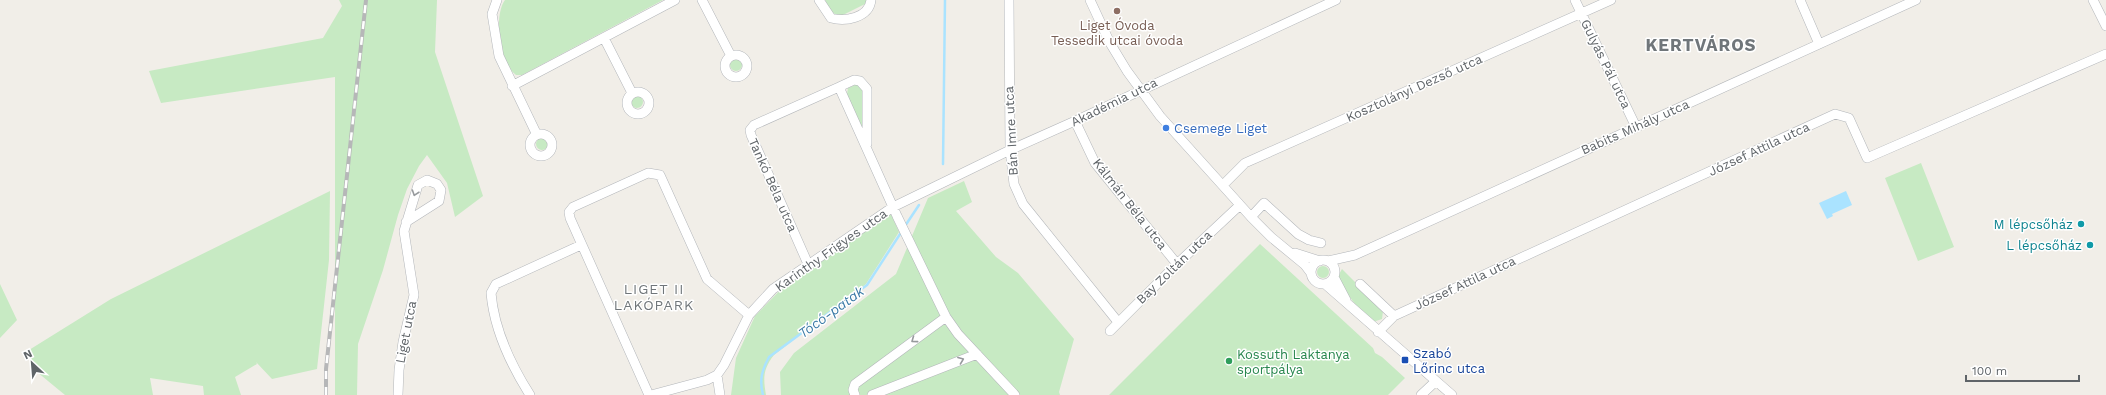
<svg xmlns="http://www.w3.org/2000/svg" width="2106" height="395" viewBox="0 0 2106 395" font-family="'Work Sans',sans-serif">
<rect width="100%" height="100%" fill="#f1eee8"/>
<path fill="#c7eac3" d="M339,0H437L435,52L483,196L455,217L447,183L427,155L419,166L407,189L398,215L383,270L358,344L357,395H335V77L161,103L149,71L323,38L342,6Z
M505,0H663L522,75H516C500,64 493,16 505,0Z
M825,0H867L865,4L843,15H836L830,10Z
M730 65a6 6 0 1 1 12 0a6 6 0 1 1-12 0Z
M855,85H858L863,91V130L847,94L848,88Z
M631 102a6 6 0 1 1 12 0a6 6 0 1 1-12 0Z
M536 144a6 6 0 1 1 12 0a6 6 0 1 1-12 0Z
M1921,163L1954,247L1918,261L1885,178Z
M964,181L972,202L956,211L996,257L1018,273L1074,339L1059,392L1060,395H781L780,372L794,353L896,274L928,198Z
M330,191L329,260L317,369L272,379L256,362L257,364L235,377L241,395H204L203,386L150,378L153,395H65L31,367L29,350L111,299Z
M890,212L899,232L866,284L774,355C763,369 763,378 766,395H731L736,358L755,316L794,276Z
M1260,244L1373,348L1375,353L1382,357L1405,378L1388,395H1109Z
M1317 272a6 6 0 1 1 12 0a6 6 0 1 1-12 0Z
M1342,269L1380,307L1383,311L1382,319L1373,322C1358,309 1346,295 1338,276Z
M0,284L17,320L0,338Z"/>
<path fill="#aae3ff" d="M1846,191L1852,205L1832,214L1833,216L1827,219L1819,203Z"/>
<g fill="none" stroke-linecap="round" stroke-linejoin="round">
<path stroke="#aae3ff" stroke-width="2.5" d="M943,164L945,0
M905,226L919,205
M763,395C759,380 762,370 769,357L867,285L902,231"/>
<defs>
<path id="minor" d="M497,0L492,14L499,56L537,135
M702,0L731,56
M819,0L831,18C845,22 869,18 871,0
M1009,0L1010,150L1014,184L1023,204L1118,322
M1090,0L1110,43L1127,71L1160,116L1251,217L1271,237L1305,265L1311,273
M1575,0L1636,127
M1800,0L1819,44
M2093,0L2106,26
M604,38L632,93
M725 66a11 11 0 1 1 22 0a11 11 0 1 1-22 0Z
M512,86L675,0
M839,87L854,80L860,81L867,89V144
M627 103a11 11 0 1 1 22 0a11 11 0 1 1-22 0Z
M1075,121L1095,163L1177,264
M530 145a11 11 0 1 1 22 0a11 11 0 1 1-22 0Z
M1223,185L1245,163L1611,0
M1251,217L1264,203L1298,234L1309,240L1321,243
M1295,253L1320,261
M1311 272a12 12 0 1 1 24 0a12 12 0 1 1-24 0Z
M1328,261L1355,255L1916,0
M808,264L751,135L750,130L754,125L839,87L897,216L946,317L958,334L1015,395
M1334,277L1346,300
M1325,284L1452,395
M1360,284L1394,316
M1110,331L1177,264L1240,205
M1378,332L1394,316L1835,114L1849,118L1867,158L2106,54
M717,375L720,395
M398,395L399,370L403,342L414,295L404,231L418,185L427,180L437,184L441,190L439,201L406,222
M530,395C511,365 494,329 491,293L496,284L581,245
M649,395L570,218L569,212L573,207L648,173L660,175L707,279L749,315
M651,395L707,380L717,375L724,365L749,315L773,289L893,207L1010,150L1075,121L1336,0
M855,395L853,390L855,384L946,317
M872,395L977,354
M1421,395L1436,381"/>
</defs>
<use href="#minor" stroke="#b3b6ba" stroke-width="10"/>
<use href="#minor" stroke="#fff" stroke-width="9"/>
<defs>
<path id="rail" d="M326,395V369L366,0"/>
</defs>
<use href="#rail" stroke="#b6b7b8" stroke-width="4"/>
<use href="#rail" stroke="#fff" stroke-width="2.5" stroke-dasharray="8" stroke-linecap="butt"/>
</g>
<defs><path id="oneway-chevron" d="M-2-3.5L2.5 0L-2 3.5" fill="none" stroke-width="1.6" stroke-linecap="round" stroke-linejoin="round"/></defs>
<g stroke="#979a9d">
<use href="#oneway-chevron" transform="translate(415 193) rotate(109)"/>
<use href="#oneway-chevron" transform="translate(914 340) rotate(144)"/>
<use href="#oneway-chevron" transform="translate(961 360) rotate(-21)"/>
</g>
<circle fill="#8d6e63" stroke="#fff" stroke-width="1.5" cx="1117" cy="11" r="4"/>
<circle fill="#3f7fe0" stroke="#fff" stroke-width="1.5" cx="1166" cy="128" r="4"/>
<g fill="#0f9aa8" stroke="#fff" stroke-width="1.5">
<circle cx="2081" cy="224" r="4"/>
<circle cx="2090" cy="245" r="4"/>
</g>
<rect fill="#1a4fb4" stroke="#fff" stroke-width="1.5" x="1401" y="356" width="8" height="8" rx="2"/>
<circle fill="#2e9e5b" stroke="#fff" stroke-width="1.5" cx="1229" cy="361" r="4"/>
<g text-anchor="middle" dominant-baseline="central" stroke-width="3" stroke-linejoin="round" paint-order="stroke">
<g font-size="13" fill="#785e54" stroke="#fff">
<text x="1117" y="25">Liget Óvoda<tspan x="1117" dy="15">Tessedik utcai óvoda</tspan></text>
</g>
<g font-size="13" fill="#5f6468" stroke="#fff">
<text transform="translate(1606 64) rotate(64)">Gulyás Pál utca</text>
<text transform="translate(1414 88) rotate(-24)">Kosztolányi Dezső utca</text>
<text transform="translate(1114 102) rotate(-26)">Akadémia utca</text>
<text transform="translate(1635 127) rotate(-24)">Babits Mihály utca</text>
<text transform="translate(1011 131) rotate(-93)">Bán Imre utca</text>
<text transform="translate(1759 149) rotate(-25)">József Attila utca</text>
<text transform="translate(773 185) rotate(66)">Tankó Béla utca</text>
<text transform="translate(1130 204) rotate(52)">Kálmán Béla utca</text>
<text transform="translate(831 250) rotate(-35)">Karinthy Frigyes utca</text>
<text transform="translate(1174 267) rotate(-44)">Bay Zoltán utca</text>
<text transform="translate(1465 283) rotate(-25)">József Attila utca</text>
<text transform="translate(406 332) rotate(-79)">Liget utca</text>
</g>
<g font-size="13" fill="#366cbe" stroke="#fff" text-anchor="start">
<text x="1174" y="128">Csemege Liget</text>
</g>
<g font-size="13" fill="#0d838f" stroke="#fff" text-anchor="end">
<text x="2073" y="224">M lépcsőház</text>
<text x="2082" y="245">L lépcsőház</text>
</g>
<g font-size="13" fill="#164399" stroke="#fff" text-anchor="start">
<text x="1413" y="353">Szabó<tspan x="1413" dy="15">Lőrinc utca</tspan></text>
</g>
<g font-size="13" fill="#27864d" stroke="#fff" text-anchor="start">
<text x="1237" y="354">Kossuth Laktanya<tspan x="1237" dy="15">sportpálya</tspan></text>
</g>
<g font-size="14" letter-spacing="1" fill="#70767a" stroke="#fff">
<text x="654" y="289">LIGET II<tspan x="654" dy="16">LAKÓPARK</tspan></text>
</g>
<g font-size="14" font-style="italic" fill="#3a7aa6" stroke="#fff">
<text transform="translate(831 312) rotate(-36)">Tócó-patak</text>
</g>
<g font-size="17" font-weight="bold" letter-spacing="1" fill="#70767a" stroke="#fff">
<text x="1701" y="45">KERTVÁROS</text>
</g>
</g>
<g transform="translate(32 363) rotate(334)" stroke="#ffffff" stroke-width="3" paint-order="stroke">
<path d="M0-3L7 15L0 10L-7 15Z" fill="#5f6468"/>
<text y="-6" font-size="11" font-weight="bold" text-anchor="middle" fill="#5f6468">N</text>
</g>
<path d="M1966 375v6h113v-6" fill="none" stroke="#5f6468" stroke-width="2"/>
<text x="1972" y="375" font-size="12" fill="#5f6468" stroke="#ffffff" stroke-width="3" paint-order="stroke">100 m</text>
</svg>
